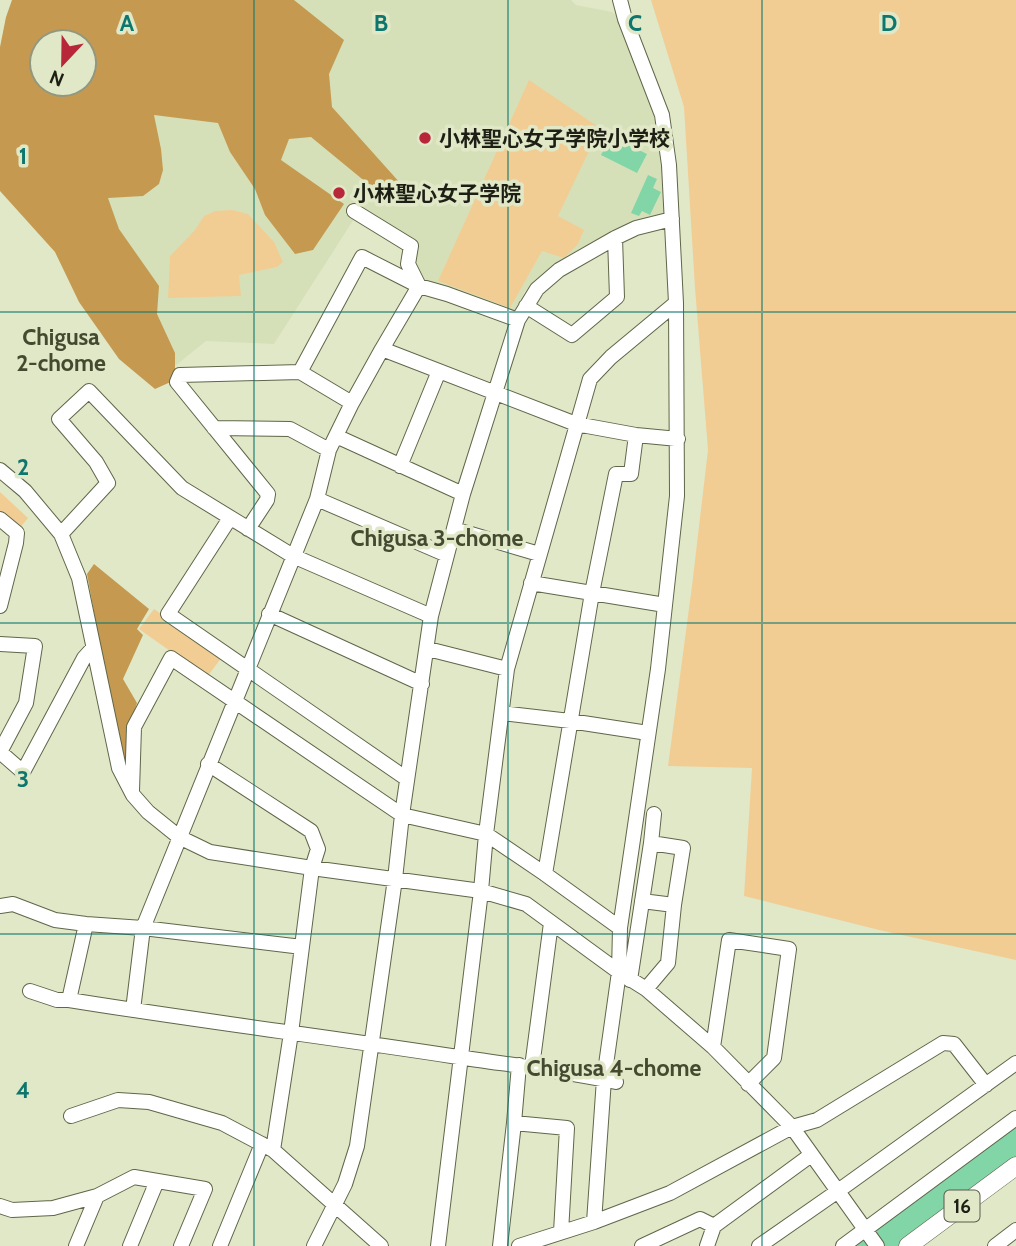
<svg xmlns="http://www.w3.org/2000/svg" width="1016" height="1246" viewBox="0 0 1016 1246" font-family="Cabin,'Noto Sans JP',sans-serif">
<rect width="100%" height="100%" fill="#e0e8c8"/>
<path fill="#d6e0b8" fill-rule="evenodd" d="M22,0H571L576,5L612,12L621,19L660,128L669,205L664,213L627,225L557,266L525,291L516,310L508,312L426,282L415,265V244L361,208L274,344L206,341L175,366L0,72ZM42,42H84V84H42Z"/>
<path fill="#f1cd94" d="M651,0H1016V960L879,930L744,896L752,768L668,766L692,586L708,450L695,288L684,107Z
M529,80L600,128L558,216L584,230L578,244L564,258L542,251L510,308L438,281Z
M232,210L248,214L274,242L283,262L277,267L239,275L241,296L168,298L170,256L195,230L204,216L215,211Z
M0,492L28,518L19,529L0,512Z
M154,609L222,657L207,677L139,629Z"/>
<path fill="#c59a50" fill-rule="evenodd" d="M12,0H294L344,40L329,74L332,107L401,184L400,198L373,188L311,137L289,139L281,160L344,204L313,250L295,254L265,215L255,189L230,152L218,123L154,115L161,149L163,170L159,184L143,196L108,198L119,229L159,286L157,314L175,353V380L155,389L119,359L79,302L55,252L0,191V47L6,17ZM42,42H84V84H42Z
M94,564L149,609L137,629L143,635L123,679L137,703L129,728L131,775L122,764L87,574Z"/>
<path fill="#82d5a7" d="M611,136L647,154L637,173L601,155Z
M648,175L657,179L653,188L661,192L650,215L642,211L639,216L631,213Z
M1016,1124V1158L898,1246H853Z"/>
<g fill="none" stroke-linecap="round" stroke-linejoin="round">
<defs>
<path id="minor" d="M354,211L411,246L408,264L419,286L447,294L518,320
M526,306L572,335L617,297L615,238
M300,372L352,403
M214,428L290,429L329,450
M336,436L463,494
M400,466L439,371
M0,470L25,491L61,534L79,578L119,768L133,795L148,812L179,837L210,852L312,868L481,891L526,904L619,972L646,989L713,1047L792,1127L877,1246
M317,499L447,555
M230,518L168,614L407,779
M0,519L17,533L16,543L0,606
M248,529L267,500L268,494L177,382L180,375L300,372L362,257L419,286L382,349
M454,529L539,554
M61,534L108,483L96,462L59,419L89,391L182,488L293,556L431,616
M531,583L665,605
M269,614L422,684
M0,644L35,646L26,703L0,752L23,772L84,658L93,648
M428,649L507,669
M502,713L570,721L648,733
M208,764L311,831L318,849L312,868L291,1033L273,1150
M132,791L134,727L171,658L402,815L486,834L545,874L620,928
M651,843L654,814
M545,874L592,593L616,474H631L636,435
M642,901L674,905L668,963L646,989
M0,906L13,904L55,920L86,924L143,928L302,947
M630,980L651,843L683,848L674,905
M30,991L57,1000H69C199,1021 329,1037 458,1057C511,1065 564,1071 616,1082
M69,1000L86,924
M133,1010L143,928L317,499L329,450L352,403L382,349L576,424L636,435L678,439
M713,1047L729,940L789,949L774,1058L748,1084
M532,1067L551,923
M71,1116L118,1100L149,1102L222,1123L273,1150L381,1246
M514,1123L567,1128L561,1232
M0,1206L12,1210L53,1208L97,1196L134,1177L205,1189L181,1246
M594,1222L604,1079L619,972L620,928L658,669L677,496L676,303L669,165L662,115L625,19L620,0
M76,1246L97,1196
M130,1246L157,1181
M220,1246L262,1144
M314,1246L345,1184L357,1146L395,879L402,815L431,616L463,494L518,320L537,289L559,270L615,238L636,228L672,219
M438,1246L481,891L486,834L507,669L590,379L611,357L676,303
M500,1246L514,1123L519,1065
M519,1246L594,1222L670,1193L792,1127L817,1120L943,1043L954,1044L986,1085
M642,1246L700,1219L714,1226L811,1155
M707,1246L714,1226
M759,1246L838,1191L1016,1063
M843,1246L1016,1118
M995,1246L1016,1230"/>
<path id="major" d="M908,1246L1016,1166"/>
</defs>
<use href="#minor" stroke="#5f6649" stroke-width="16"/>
<use href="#major" stroke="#5f6649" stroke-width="19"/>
<use href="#minor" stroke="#fff" stroke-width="14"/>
<use href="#major" stroke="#fff" stroke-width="18"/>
</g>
<path fill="none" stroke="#0f766e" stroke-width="2" stroke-opacity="0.55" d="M254,0V1246M508,0V1246M762,0V1246M0,312H1016M0,623H1016M0,934H1016"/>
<g fill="#b82739" stroke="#e0e8c8" stroke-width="2.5">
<circle cx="425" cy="138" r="7"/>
<circle cx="339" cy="193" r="7"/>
</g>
<g text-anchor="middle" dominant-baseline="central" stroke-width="7" stroke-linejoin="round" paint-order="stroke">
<rect fill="#e0e8c8" stroke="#585b4a" stroke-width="2" x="944.5" y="1190.5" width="35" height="31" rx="5"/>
<g font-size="19" font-weight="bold" fill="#1d1f14">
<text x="962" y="1206">16</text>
</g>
<g font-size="21" font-weight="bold" fill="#1d1f14" stroke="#e0e8c8" text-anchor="start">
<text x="439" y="138">小林聖心女子学院小学校</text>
<text x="353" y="193">小林聖心女子学院</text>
</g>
<g font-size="23" font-weight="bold" fill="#444a2f" stroke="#e0e8c8">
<text x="61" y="337">Chigusa<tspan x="61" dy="26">2-chome</tspan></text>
<text x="437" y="538">Chigusa 3-chome</text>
<text x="614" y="1068">Chigusa 4-chome</text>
</g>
</g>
<g font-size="23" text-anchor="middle" font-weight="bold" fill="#0f766e" stroke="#e0e8c8" stroke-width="7" stroke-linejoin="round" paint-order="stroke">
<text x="127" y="31">A</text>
<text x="381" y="31">B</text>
<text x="635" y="31">C</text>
<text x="889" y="31">D</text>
<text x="23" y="164">1</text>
<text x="23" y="475">2</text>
<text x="23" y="787">3</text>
<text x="23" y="1098">4</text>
</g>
<g transform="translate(63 63) rotate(202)"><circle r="33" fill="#e0e8c8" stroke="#929880" stroke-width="2"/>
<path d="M0-5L12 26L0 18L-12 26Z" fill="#b82739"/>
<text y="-10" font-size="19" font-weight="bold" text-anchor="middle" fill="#1d1f14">N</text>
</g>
</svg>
